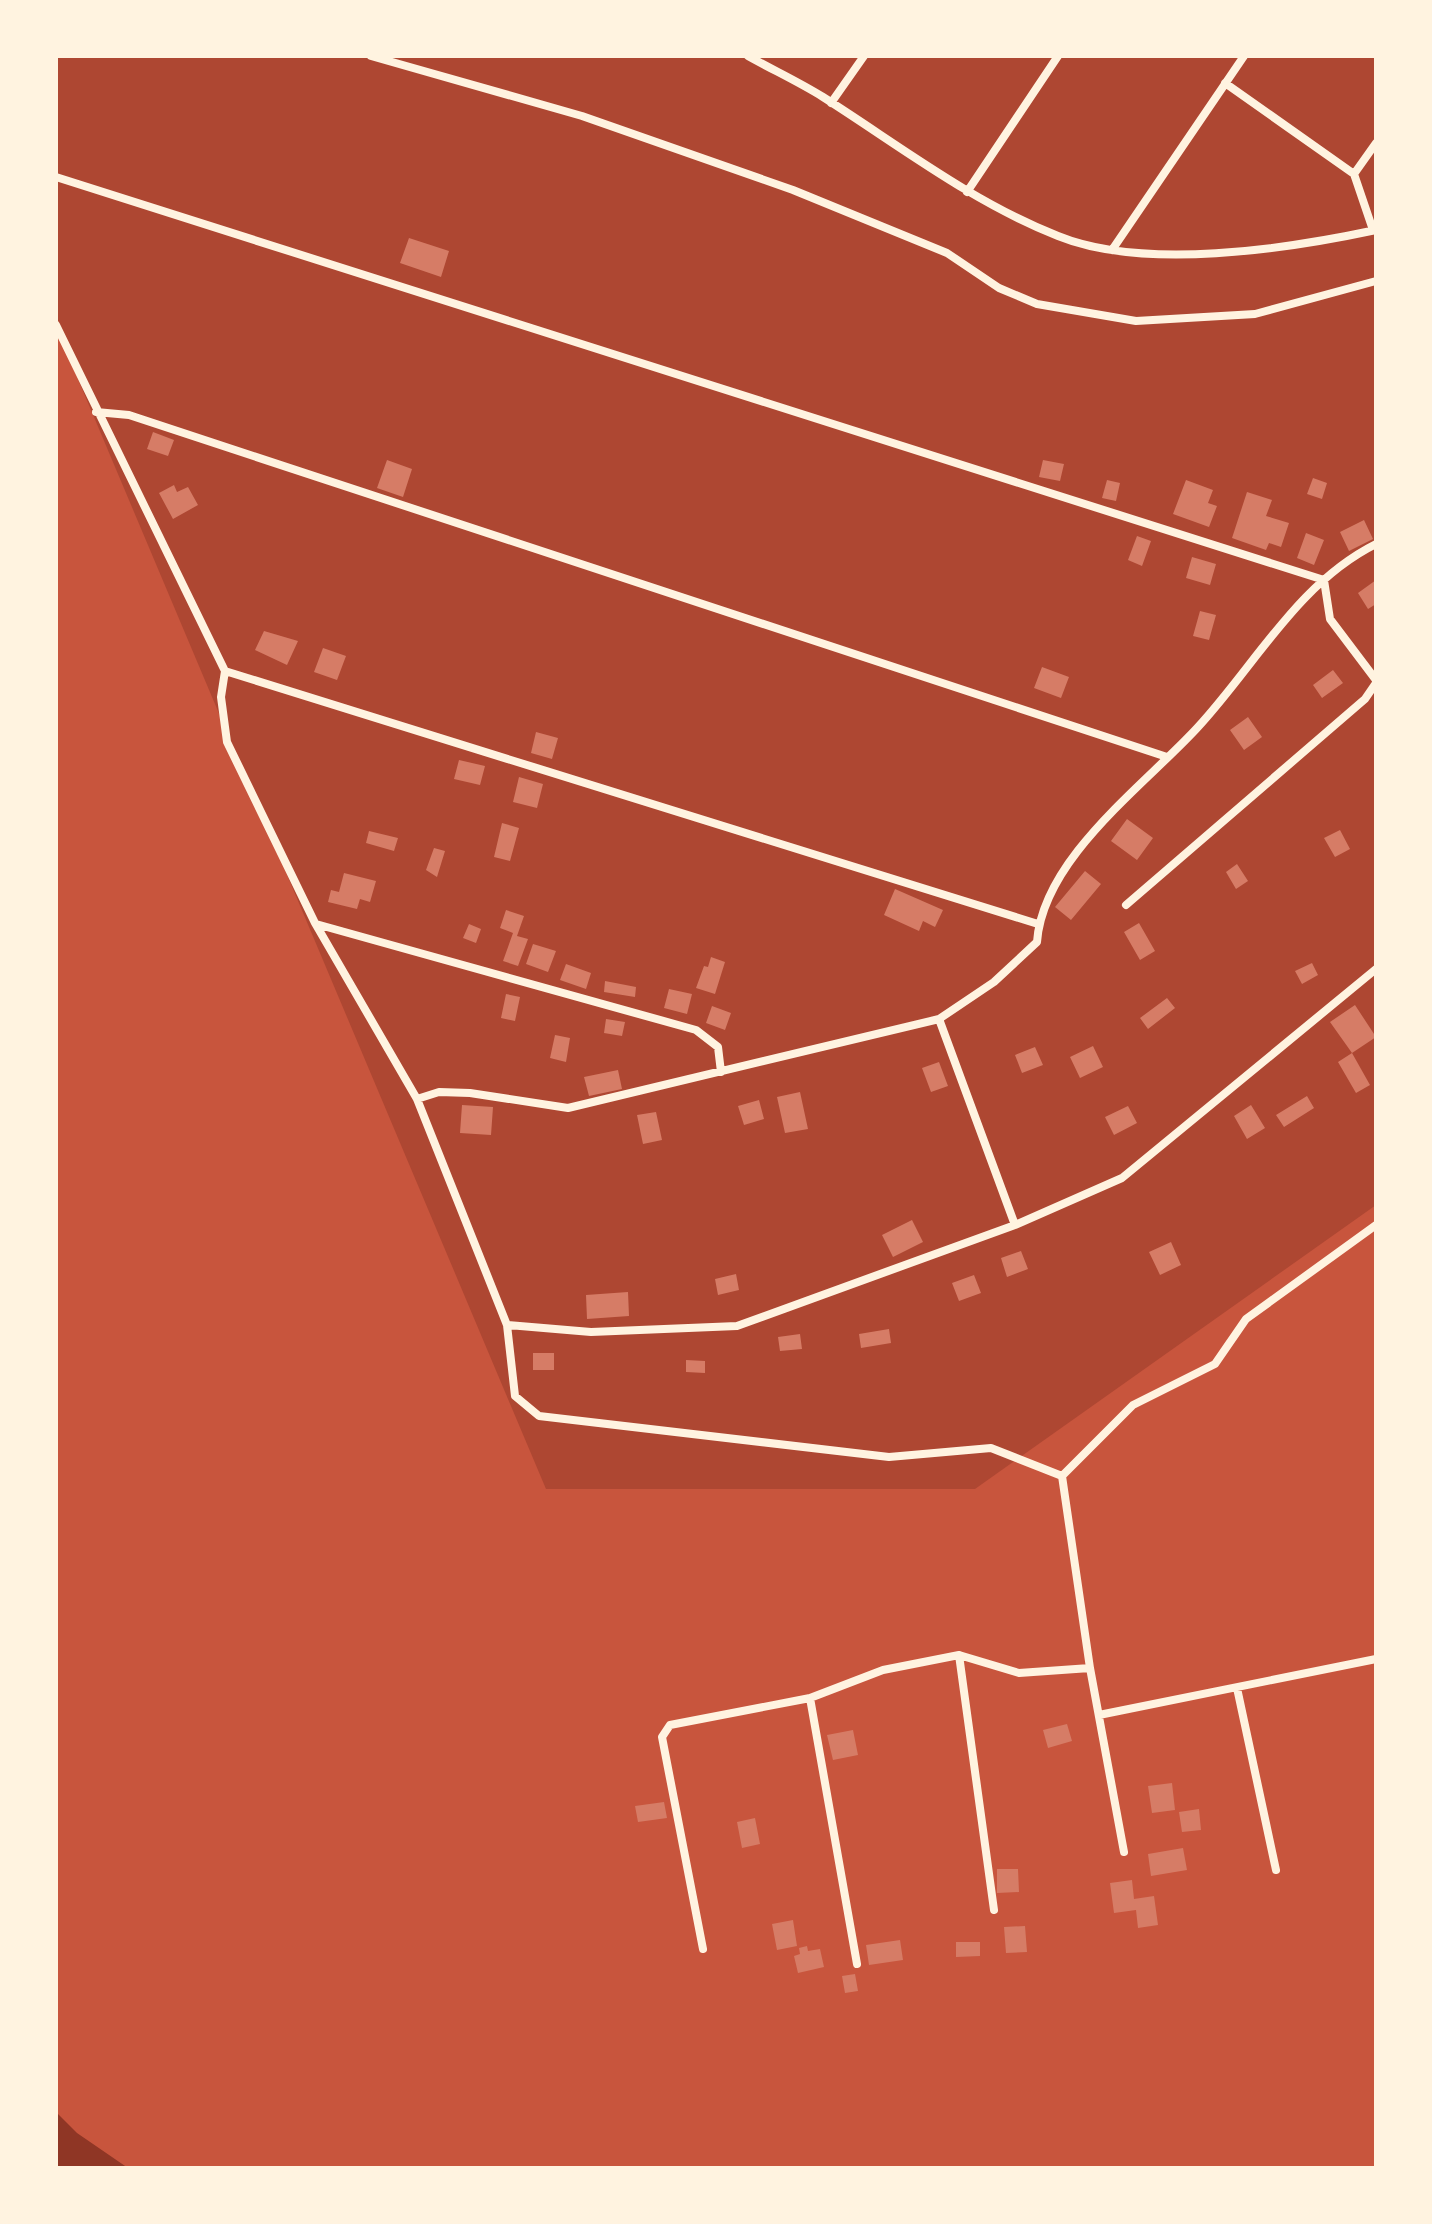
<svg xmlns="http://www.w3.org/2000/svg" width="1432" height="2224" viewBox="0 0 1432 2224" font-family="'Roboto Condensed',sans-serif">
<rect width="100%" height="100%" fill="#c8553d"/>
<path fill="#ae4732" d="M56,56H1376V1205L975,1489H546L56,327Z"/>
<path fill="#8f3625" d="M56,2112L77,2133L128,2168H56Z"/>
<path fill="#d67c66" d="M409,238L449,251L441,277L400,263Z
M153,432L174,440L168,456L147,449Z
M387,460L412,469L403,497L377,488Z
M1043,460L1064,464L1060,481L1039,477Z
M1313,478L1327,483L1322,499L1307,494Z
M1107,480L1120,483L1116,501L1102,498Z
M1186,480L1213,490L1208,503L1217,506L1209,527L1173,514Z
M174,485L177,492L188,487L198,505L173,519L159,493Z
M1247,492L1272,500L1266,516L1289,523L1281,547L1269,543L1266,550L1232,538Z
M1364,520L1373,539L1349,551L1340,532Z
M1306,533L1324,540L1314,565L1297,558Z
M1137,536L1151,541L1142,566L1128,560Z
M1192,557L1216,564L1210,585L1186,578Z
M1376,580V604L1368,609L1358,593Z
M1200,611L1216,615L1209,640L1193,636Z
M264,631L298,641L287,665L255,650Z
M323,648L346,656L337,680L314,672Z
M1042,667L1069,677L1061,698L1034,688Z
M1333,670L1343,683L1322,698L1313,685Z
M1248,717L1262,737L1244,750L1230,730Z
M536,732L558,738L552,759L531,753Z
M459,760L485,766L480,785L454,779Z
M519,777L543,784L537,808L513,802Z
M1127,819L1153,838L1137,860L1111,841Z
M502,823L519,828L510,861L494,857Z
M1340,830L1350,849L1335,857L1324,838Z
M369,831L398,838L394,851L366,843Z
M434,848L445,851L437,877L426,870Z
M1237,864L1248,881L1236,889L1226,872Z
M1085,871L1101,884L1071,920L1055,907Z
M344,873L376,881L370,902L360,899L357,909L328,902L331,890L339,892Z
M895,889L943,910L935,927L923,921L919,931L884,915Z
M506,910L524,916L517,936L528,939L518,966L503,961L513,933L500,928Z
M1139,923L1155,951L1140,960L1124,932Z
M469,924L481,929L476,943L463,938Z
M533,944L556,951L548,972L526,964Z
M711,957L725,962L715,994L696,988L704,966L708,967Z
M1312,963L1318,975L1302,984L1295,971Z
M566,964L591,973L586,989L560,980Z
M605,981L636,987L635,997L604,992Z
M669,989L692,994L687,1014L664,1008Z
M506,994L520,997L515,1021L501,1018Z
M1167,998L1175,1008L1148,1029L1140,1018Z
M1355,1005L1376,1037L1352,1053L1330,1022Z
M712,1006L731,1013L725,1030L706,1023Z
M606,1019L625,1022L622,1036L604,1033Z
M555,1035L570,1038L566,1062L550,1058Z
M1093,1046L1103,1067L1080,1078L1070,1057Z
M1035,1047L1043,1065L1022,1073L1015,1055Z
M1352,1053L1370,1085L1356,1093L1338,1062Z
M939,1062L948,1086L931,1092L922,1068Z
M618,1070L622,1089L589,1096L584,1077Z
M800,1092L808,1129L785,1133L777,1097Z
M1307,1096L1314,1108L1284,1127L1276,1115Z
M759,1100L764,1119L744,1125L738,1106Z
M462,1105L493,1107L491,1135L460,1133Z
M1251,1105L1265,1128L1247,1139L1234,1116Z
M1128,1106L1137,1123L1114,1135L1105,1117Z
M656,1112L662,1140L643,1144L637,1115Z
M912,1220L923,1242L893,1257L882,1235Z
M1171,1242L1181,1265L1160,1275L1149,1252Z
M1021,1251L1028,1269L1007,1277L1001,1258Z
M736,1274L739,1290L718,1295L715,1279Z
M974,1275L981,1293L959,1301L952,1283Z
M628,1292L629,1316L587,1319L586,1295Z
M889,1329L891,1343L861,1348L859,1334Z
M800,1334L802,1349L780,1351L778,1337Z
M533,1353H554V1370H533Z
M686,1360L705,1361V1373L686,1372Z
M1067,1724L1072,1741L1048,1748L1043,1730Z
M853,1730L858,1755L833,1760L827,1735Z
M1172,1783L1175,1810L1152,1813L1148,1786Z
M664,1802L667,1818L638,1822L635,1806Z
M1199,1809L1201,1830L1182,1832L1179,1812Z
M755,1818L760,1844L742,1848L737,1822Z
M1183,1848L1187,1870L1151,1876L1148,1854Z
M997,1869H1018L1019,1892L997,1893Z
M1132,1880L1134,1899L1154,1896L1158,1925L1138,1928L1136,1910L1114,1913L1110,1883Z
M793,1920L797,1946L777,1950L772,1924Z
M1025,1926L1027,1952L1006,1953L1004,1927Z
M900,1940L903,1960L869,1965L866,1945Z
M956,1942H980V1956L956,1957Z
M807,1946L808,1951L820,1949L824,1967L798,1973L794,1956L800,1954L799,1948Z
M855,1974L858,1991L845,1993L842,1976Z"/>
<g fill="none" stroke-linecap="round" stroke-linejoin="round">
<path stroke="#fff3e0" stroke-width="8" d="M371,56L582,116L793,190L947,253L999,288L1037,304L1136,321L1255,314L1376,281
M748,56C773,70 799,82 823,97C900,146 972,202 1058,236C1144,271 1287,249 1376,230
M1225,83L1354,174
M831,103L864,56
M56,177L1324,580L1330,619L1376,680
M967,192L1058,56
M1373,230L1354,174L1376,143
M1112,250L1244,56
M56,325L225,671L221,697L227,742L315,923L417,1099L439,1092L470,1093L568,1108L939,1019L994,982L1037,942C1043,858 1145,785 1198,727C1256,664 1298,583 1376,544
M96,412L129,415L1167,757
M225,671L1038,924
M1126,905L1365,699L1376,683
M316,924L696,1030L718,1047L721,1072
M939,1019L1015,1225
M417,1099L507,1325L515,1396L539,1416L889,1457L991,1448L1062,1476L1090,1668L1124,1852
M507,1325L591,1332L737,1326L1015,1225L1122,1178L1376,969
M1062,1476L1133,1405L1215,1364L1246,1319L1376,1225
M959,1655L994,1910
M1237,1688L1276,1870
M810,1698L857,1964
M1099,1715L1376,1659
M703,1949L662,1737L670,1725L810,1698L883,1670L959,1655L1019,1673L1090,1668"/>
</g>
<rect width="1432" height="2224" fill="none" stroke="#fff3e0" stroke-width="116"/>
</svg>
